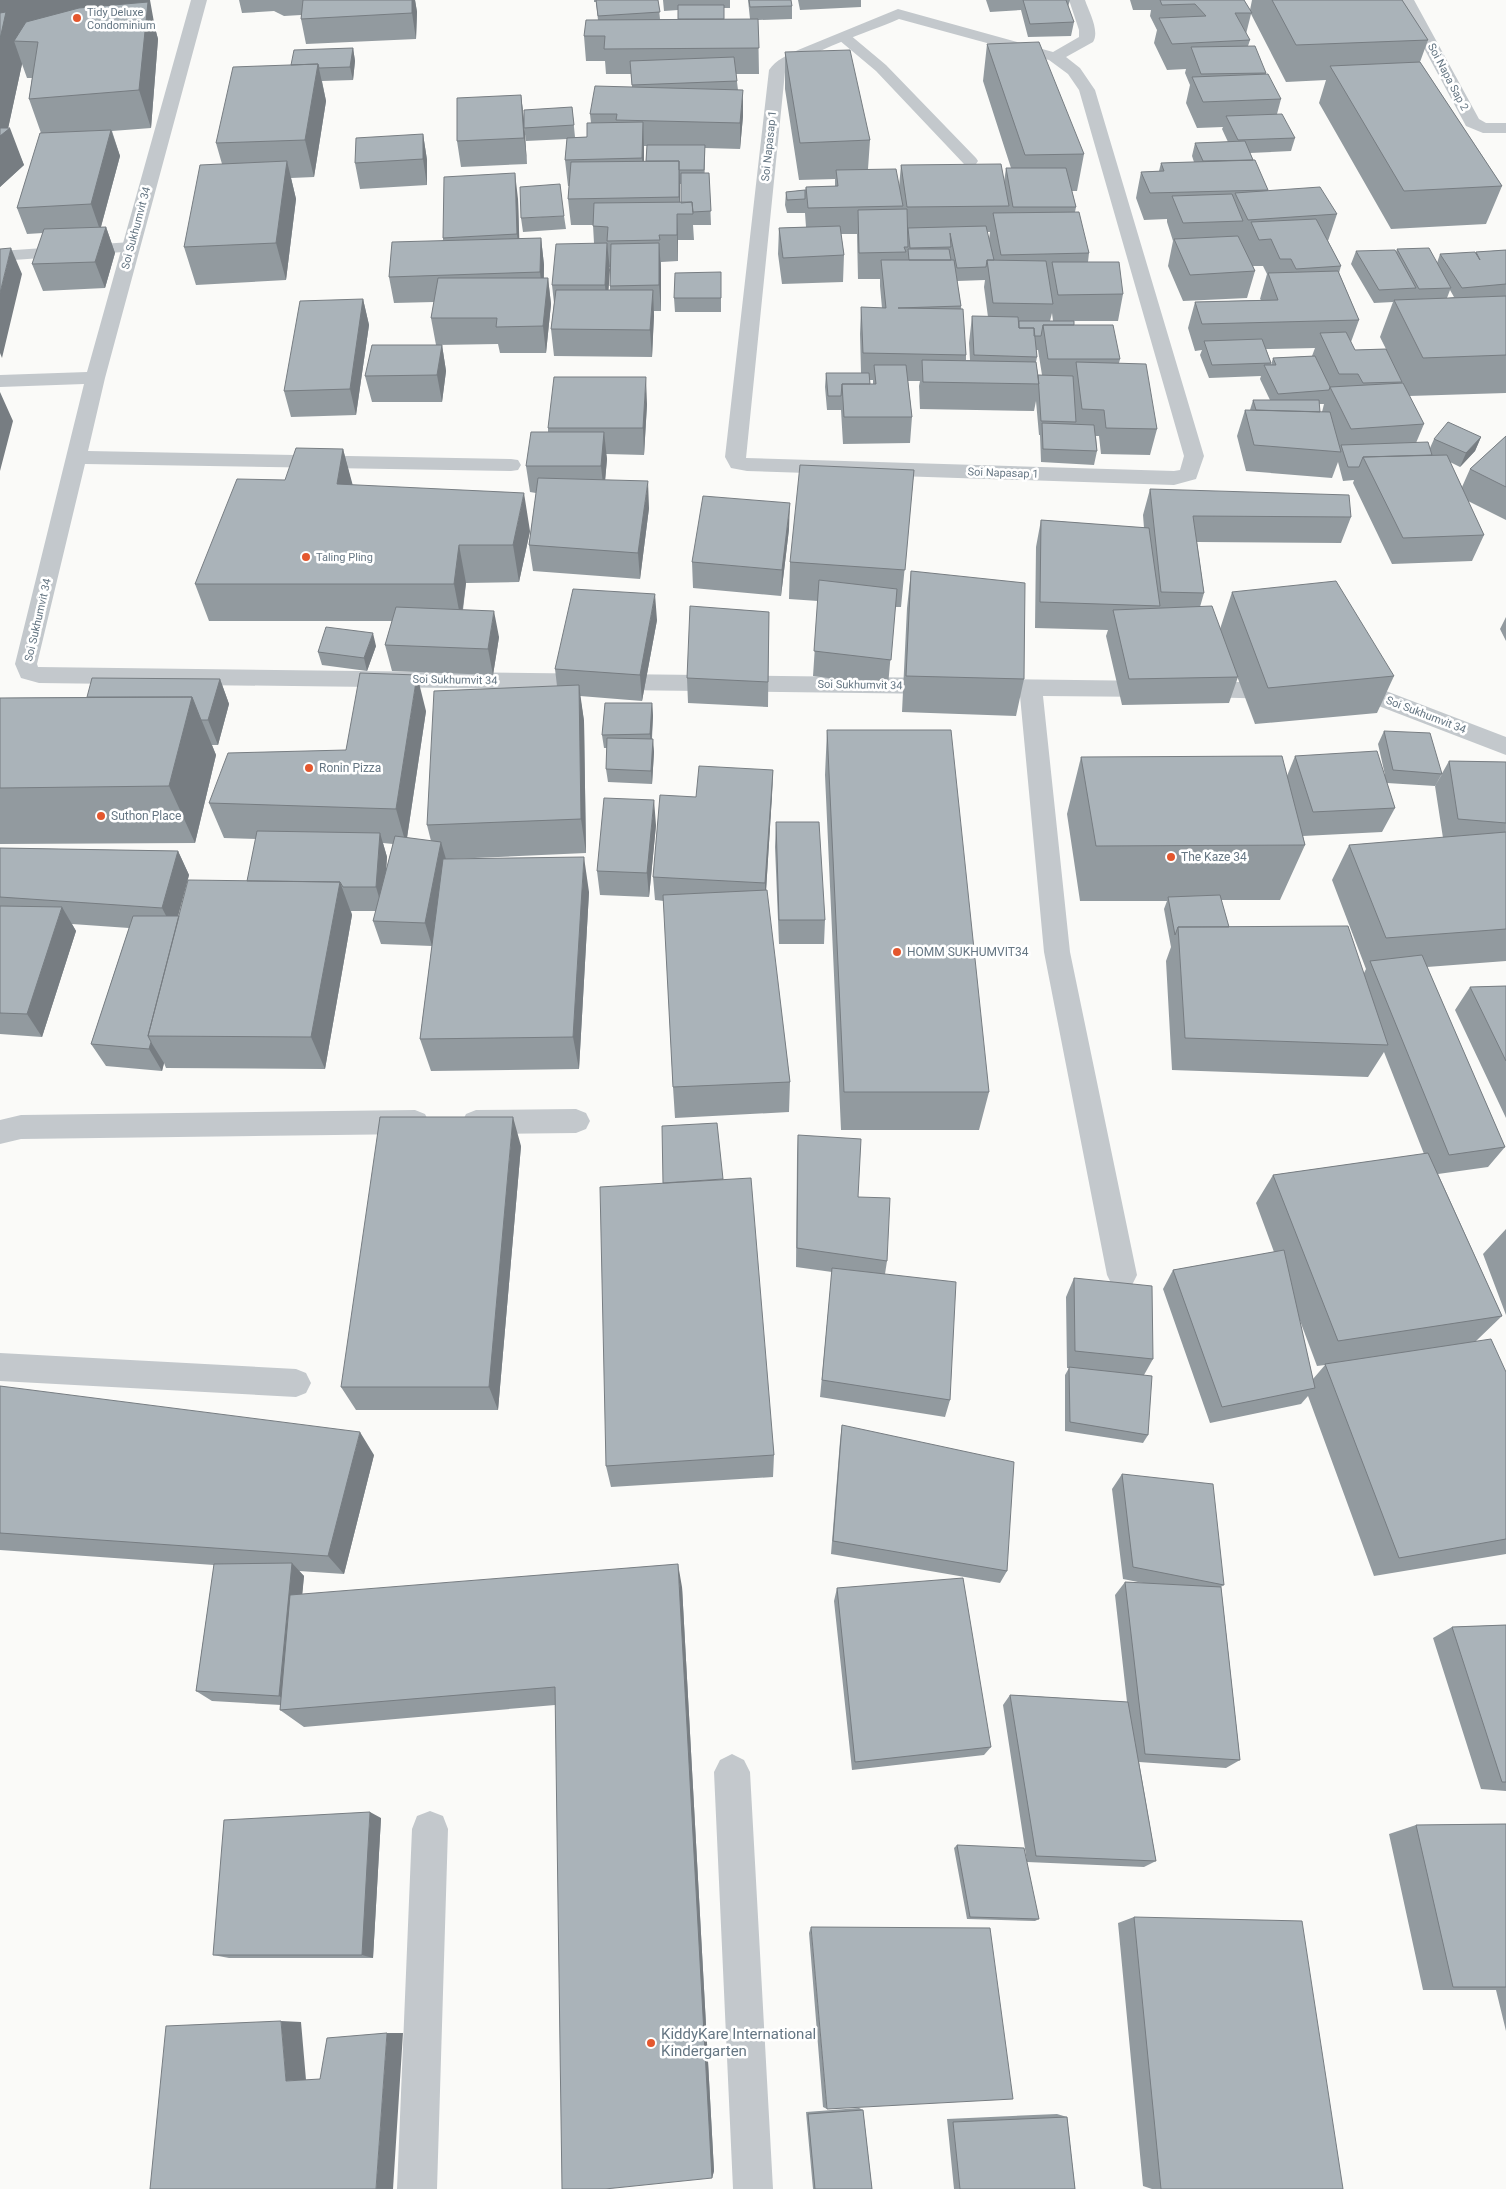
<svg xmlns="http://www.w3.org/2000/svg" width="1506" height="2189" viewBox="0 0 1506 2189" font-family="Roboto,sans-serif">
<rect width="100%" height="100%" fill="#fafaf8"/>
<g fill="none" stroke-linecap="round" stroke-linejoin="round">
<path fill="#c3c8cc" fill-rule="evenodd" d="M844,33L849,34L886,65L976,158L978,161L976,164H964L876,71L839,40L837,37L839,34Z
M131,242L137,243L140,247L137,251L0,261V251Z
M0,1353L296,1369L306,1373L311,1383L306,1393L296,1397L0,1381Z"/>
<path fill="#c3c8cc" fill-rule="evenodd" d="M191,0H207L105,378L88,451L511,459L518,460L521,465L518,470L511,471L85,464L37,664L38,667L940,678L948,680L951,686L948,692L940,694L39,683L21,678L15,664L84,384L0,387V375L87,372Z
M1069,0H1085C1089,12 1100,31 1093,42L1066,57L1080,68L1095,90L1204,456L1196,479L1174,485L747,471L731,468L725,457L769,70C776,60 787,55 798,50L898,9L1053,52L1079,37V30ZM899,19L1049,60L1068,74L1079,90L1184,456L1180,470L1174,471L746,458L785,72C811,50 867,33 899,19Z
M1398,0H1414L1479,119L1486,123H1506V133H1483L1466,126Z
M986,679L1155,681L1163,683L1166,689L1163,695L1155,697L1043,696L1070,952L1137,1275L1132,1285L1122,1288L1112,1285L1107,1275L1044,952L1020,696L986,695L978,693L975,687L978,681Z
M1196,681L1280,683L1288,685L1291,691L1288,697L1280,699L1196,697L1188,695L1185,689L1188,683Z
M1348,683L1373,686L1506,737V755L1363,700L1340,697L1337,691L1340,685Z
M576,1109L586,1113L590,1121L586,1129L576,1133L476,1134L466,1130L462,1122L466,1114L476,1110Z
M415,1110L425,1114L429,1122L425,1130L415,1134L21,1139L0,1144V1120L21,1115Z
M732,1754L744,1760L750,1772L773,2189H733L714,1772L720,1760Z
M430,1811L443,1816L448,1829L437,2189H397L412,1829L417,1816Z"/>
</g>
<path fill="#929a9f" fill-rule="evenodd" d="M0,0L155,28L158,39L151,128L112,131L120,156L101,227H106L115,253L105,288L43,291L32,264L43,233L27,234L17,208L41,133L29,99L32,78H27L22,64L8,128L24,165L0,187Z
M239,0H415L417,12L416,39L306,44L301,19V15L284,16L274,11L242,13Z
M594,0H658L660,19H678V10L664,11L663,0H730V8H724V19H750L748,0H791L792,6V19L758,20L759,74H736L738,90L743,116L740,149L705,148L704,173H709L711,225H693L694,240H678V261L661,262V311H654L652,357L554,356L551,329L554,303L552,285L594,243L593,225H571L568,199L569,186H568L565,160L567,139L526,141L524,128L572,107L575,137H587L591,123L590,114L632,87L631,74H606L605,61H586L584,36L598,20L596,2H594ZM644,146H647L646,161H644ZM680,184H681V203H680ZM609,267H610V290H608Z
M798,0H861V7L800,10Z
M986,0H1070L1068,7L1074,22L1071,36L1028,37L1021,10L990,12Z
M1130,0H1244L1250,10L1252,0H1402L1428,40L1420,62L1502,186L1486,224L1391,229L1319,103L1326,80L1286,82L1251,14L1246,34L1250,40L1248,46L1266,73V74L1281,99L1277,114L1295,138L1291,151L1250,153L1268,190V191L1337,214L1328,241L1341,266L1339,273L1359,320L1351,342L1355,350L1386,349L1380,337L1393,302L1374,303L1351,264L1356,251L1396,252L1397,249L1437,263L1440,254L1476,253V252L1506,250V393L1409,396L1424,424L1416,443L1430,448L1434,439L1481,437L1475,451L1460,467L1450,462L1462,487L1470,469L1506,436V520L1468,501L1484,535L1472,561L1392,564L1353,483L1354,480L1343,481L1338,462L1332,478L1246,471L1237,436L1245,410H1250L1253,400H1270L1260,379L1261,376L1209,378L1200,355L1202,350L1195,351L1188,328L1195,302L1261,300L1260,299L1267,274L1263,266H1253L1255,271L1247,298L1183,301L1168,266L1173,241L1167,222V219L1144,220L1136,198L1141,172L1159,171L1161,163L1194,162L1192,156L1195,143L1228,142L1222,129L1223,127L1197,128L1186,103L1190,85L1185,73L1186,69L1167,70L1154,43L1157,30L1150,16L1151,10H1133ZM1450,290L1454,297L1447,298ZM1315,348L1312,356L1273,358L1271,365V363L1266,349ZM1319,404H1324L1322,412H1320Z
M987,44L1084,154L1077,191H1072L1076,207L1075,212L1089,253L1088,262L1123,294L1118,321H1053L1052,313L1050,321L1074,325L1120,359L1119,363L1157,429L1150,455L1101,454L1099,436H1096L1097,451L1094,465L1041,462L1040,435H1039L1036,401L1034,411L920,409L919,386L920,381H908L912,417L910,443L843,444L841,410H827L825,387L826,373H861L860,334L861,307L882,308L880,286V279H858L857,234H841L844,255L843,282L782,284L778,254L779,228L806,227L805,213H787L785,205L786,192L805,190L806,187L835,186V179L799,180L785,89V52L870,140L868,169L899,187L901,165L1004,182L1006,168H1011L983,81ZM987,232H990L989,239ZM985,280L984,287L988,317L972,316L969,343L970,360H966V355L961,306L957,281ZM1036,350H1038L1042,375H1038L1036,362L1037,357ZM870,380H873V384H870Z
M353,48L355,61L353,80L322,81L326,101L314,177L291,178L296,199L286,280L196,285L184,247L222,164L216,143L291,65Z
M521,95L524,121L527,164L461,167L457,141Z
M423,134L427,160V185L360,189L355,163Z
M518,199L519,239L541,238L544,265V278H548L551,304L546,353H500L498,344L436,345L431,318L434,302L394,303L389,277L443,240V238Z
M564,216L566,229L523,232L521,218Z
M721,286V312H675L674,298Z
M363,299L369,325L356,415L291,417L284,391Z
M442,345L446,371L442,402H372L365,376Z
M647,404L644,455L606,454L607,459L605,480L649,508L640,579L533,571L529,545L536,493L530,492L526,466L548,432V428Z
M343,449L352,485L530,531L519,582L466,583L463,610L499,637L493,675L392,671L385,645L392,621H209L195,584L285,480Z
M914,470L901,607H895L888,686L813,676L818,601L789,599L790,562Z
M1150,489L1351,517L1341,543L1197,542L1204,593L1200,607L1220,629L1232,592L1394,676L1377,713L1255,724L1228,652L1238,677L1229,703L1122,705L1106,636L1108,630L1035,628L1036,547L1041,520L1144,528L1143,515Z
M789,529L781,596L693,588L692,562Z
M911,571L1024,679L1016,716L902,712L907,608Z
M769,612L768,707L688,703L687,678Z
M1506,617V641L1500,629Z
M657,620L642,701L580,696L584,721L586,853L451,859L589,892L579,1069L431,1071L420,1039L432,946L381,944L373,921L376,911H351L352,915L325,1069L166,1068L164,1063L162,1071L106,1066L91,1044L129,928L72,924L76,931L42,1037L0,1034V848L178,851L189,875L178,916L247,881L256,839L224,838L209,803L346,750L426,711L407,838L431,841L427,825L557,686L555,669ZM383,843L393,844L386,871L387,857Z
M376,646L367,671L322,665L318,652Z
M220,679L229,704L218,745H212L216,755L195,843L0,844V698L87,697Z
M652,703L653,716L652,739L654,752L652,784L608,782L606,769L607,748H604L602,735Z
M827,730L989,1092L979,1130H841L825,775Z
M1384,731L1442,774L1435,786L1387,783L1395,808L1382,832L1303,836L1305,845L1280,900H1221L1229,927L1364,973L1366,969L1332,880L1349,845L1443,838L1435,786L1449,761L1506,762V961L1427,967L1505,1147L1488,1167L1438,1174L1502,1316L1476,1341L1506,1372V1554L1374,1576L1308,1396L1301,1404L1210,1423L1163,1289L1173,1270L1274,1252L1256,1203L1273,1175L1424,1154L1384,1052L1368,1077L1172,1070L1166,961L1171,947L1164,909L1167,901H1080L1067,814L1081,757L1287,776L1295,756L1385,775L1378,744ZM1299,1318L1317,1366L1325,1365L1313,1379Z
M773,770L772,795L766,891L790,1082L789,1112L675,1118L673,1087L664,901L655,900L653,877L696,797Z
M776,822L825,920L824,944H779L775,847Z
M656,825L649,897L600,895L597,871Z
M1506,986V1118L1455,1010L1470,987Z
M798,1135L858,1197L887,1261L885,1274L950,1400L945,1417L820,1397L832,1272L796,1267L797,1156Z
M521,1146L498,1410H356L341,1387Z
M723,1179L774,1455L773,1477L611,1487L606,1466Z
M1506,1229V1315L1483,1254Z
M1074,1278L1153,1359L1144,1375L1148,1435L1143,1443L1065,1431V1375L1069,1368H1067L1066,1297Z
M0,1386L374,1455L344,1574L299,1571L304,1576L302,1594L682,1587L714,2171L712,2178L555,1705L304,1727L280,1710L281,1705L212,1701L196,1691L214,1565L0,1550Z
M842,1425L1007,1571L1000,1583L831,1554L840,1441Z
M1122,1474L1224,1585L1221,1587L1240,1760L1226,1768L1139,1762L1156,1861L1144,1867L1027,1862L1003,1705L1010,1695L1127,1702L1115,1595L1125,1582L1143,1583L1123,1579L1112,1489Z
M837,1588L991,1747L984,1755L852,1770L834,1601Z
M1506,1625V1791L1481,1789L1433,1638L1452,1627Z
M381,1818L373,1958H229L213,1955Z
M1506,1824V2031L1496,1990H1423L1389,1834L1416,1825Z
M957,1845L1039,1919L1035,1921L967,1919L954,1848Z
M1134,1917L1343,2189H1152L1143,2186L1118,1923Z
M811,1927L827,2109L823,2107L809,1933Z
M859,2108L863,2110L872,2189H813L806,2112Z
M1057,2114L1067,2117L1075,2189H954L947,2119Z"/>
<path fill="#777d82" d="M0,0H150L155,28L158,39L151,128L139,90L38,42L14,41L22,64L8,129L10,128L24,165L0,187Z
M412,0H415L417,12L416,39L412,13Z
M353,48L355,61L353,80L350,67Z
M318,64L326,101L314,177L305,140Z
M743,90V116L740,149V123Z
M521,95L524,121L527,164L524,138Z
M643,122L644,148V185L642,158Z
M111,130L120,156L100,230L91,204Z
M423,134L427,160V185L423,159Z
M705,145V158L704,184V170Z
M287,161L296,199L286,280L276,243Z
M679,161L680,187V214L679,197Z
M515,173L518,199L520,260L517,234Z
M677,214L678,240V261L677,235Z
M106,227L115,253L105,288L95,262Z
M541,238L544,265L543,298L540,272Z
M607,243L610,270L607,312L605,285Z
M659,243L661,269V311L659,285Z
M11,248L22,274L2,358L0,353V293Z
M548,278L551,304L546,353L543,326Z
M653,290L654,316L652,357L650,330Z
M363,299L369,325L356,415L350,389Z
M442,345L446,371L442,402L437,375Z
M646,377L647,404L644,455L643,428Z
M0,392L13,421L0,471Z
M604,432L607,459L604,493L601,466Z
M1481,437L1475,451L1460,467L1466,453Z
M343,449L353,486L337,484Z
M648,481L649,508L640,579L638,553Z
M524,493L530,531L519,582L513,545Z
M790,503L789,529L781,596L782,570Z
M459,545L466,583L461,621L454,584Z
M655,594L657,620L642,701L640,675Z
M494,611L499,637L493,675L488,649Z
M373,633L376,646L367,671L364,658Z
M417,675L426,711L406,844L396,809Z
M220,679L229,704L218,745L208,720Z
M579,685L584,721L586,853L581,819Z
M192,697L216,755L195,843L169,786Z
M652,703L653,716L651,747L650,734Z
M653,739L654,752L652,784L651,771Z
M773,770L772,795L765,907V883Z
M654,800L656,825L649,897L647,873Z
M380,833L387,857L383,911L376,887Z
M441,842L448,866L432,946L425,923Z
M178,851L189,875L174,931L162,908Z
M584,857L589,892L579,1069L573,1037Z
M340,882L352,915L325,1069L311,1037Z
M62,907L76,931L42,1037L27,1014Z
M151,1042L164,1063L162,1071L149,1049Z
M513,1117L521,1146L498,1410L489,1387Z
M360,1432L374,1455L344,1574L328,1556Z
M292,1563L304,1576L292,1706L279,1696Z
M678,1564L682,1587L714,2171L712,2178Z
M370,1812L381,1818L373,1958L362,1955Z
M281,2021L301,2022L306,2080L286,2081Z
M387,2033H403L393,2189H376Z"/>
<path fill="#aab3b9" stroke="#777d82" d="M303,0H412V13L301,19Z
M596,0H658L660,12L598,16Z
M749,0H791L792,6L750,7Z
M1023,0H1066L1074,22L1030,24Z
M1160,0H1244L1252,13H1235L1250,40L1172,44L1159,18L1206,16L1195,4L1162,5Z
M1272,0H1402L1428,40L1296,45Z
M148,2L139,90L29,99L38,42L14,41L26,22L79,8Z
M678,5H724V19H678Z
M6,12L0,39V13Z
M758,19L759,48L604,49L605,36H584L586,20Z
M1039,42L1084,154L1025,155L987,44Z
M1255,46L1266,73L1201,74L1191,47Z
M353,48L350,67L319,68L318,64L291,65L294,50Z
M850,50L870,140L800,143L785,52Z
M734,57L737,81L632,85L630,61Z
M1420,62L1502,186L1404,191L1330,66Z
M318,64L305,140L216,143L233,67Z
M1268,74L1281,99L1203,102L1192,77Z
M595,86L743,90L740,123L616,120L617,114H590Z
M521,95L524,138L457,141V98Z
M572,107L574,125L524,128V110Z
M1282,114L1295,138L1238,140L1226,116Z
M643,122L642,158L565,160L567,138L587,137V123Z
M0,128H10L0,136Z
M111,130L91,204L17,208L40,133Z
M423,134V159L355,163L356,138Z
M1245,141L1253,160L1203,161L1195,143Z
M647,145H705L704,170H679V161H646Z
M1255,160L1268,190L1150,193L1141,172L1164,171L1161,163Z
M287,161L276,243L184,247L200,165Z
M679,161V197L568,199L571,162Z
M1001,164L1009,206L907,207L901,165Z
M1006,168H1066L1076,207H1013Z
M896,169L903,206L808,208L806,187L838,186L836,170Z
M515,173L517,234L443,238L444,177Z
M681,173H709L711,211L693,212L692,202L681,203Z
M560,184L564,216L521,218L520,187Z
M1320,187L1337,214L1248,220L1235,193Z
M805,190V199L787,200L786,192Z
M1232,194L1243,221L1183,223L1172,196Z
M692,202L693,214H677V235H659L660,240L607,241L608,227L593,226L594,203Z
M907,209L908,247H904L906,252L859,253L858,210Z
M1079,212L1089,253L1001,255L993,213Z
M1316,219L1341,266L1296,269L1291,259H1280L1271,239L1259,240L1251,222Z
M840,226L844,255L783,258L779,228Z
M986,226L994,260H987L986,267L957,268L950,233L951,247L910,248L908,228Z
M106,227L95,262L32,264L44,229Z
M1238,236L1255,271L1190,275L1174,239Z
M541,238L540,272L389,277L392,242Z
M607,243L605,285H552L556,244Z
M659,243V285L610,286L611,244Z
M11,248L0,293V249Z
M1429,248L1451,288L1419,289L1397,249Z
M908,249H949L951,260H909Z
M1395,250L1416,288L1379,290L1356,251Z
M1506,250V284L1462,288L1440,254L1475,252L1480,260L1476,252Z
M881,260H954L961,306L898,308L963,309L966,355L863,353L861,307L886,308Z
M987,260L1046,261L1053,304L993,303Z
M1052,262H1119L1123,294L1058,295Z
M1338,271L1359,320L1202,324L1195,302L1278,300L1268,273Z
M721,272V298H674L675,273Z
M438,278H548L543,326L496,327L497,318H431Z
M556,290H653L650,330L551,329Z
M1506,296V355L1423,358L1394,300Z
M363,299L350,389L284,391L300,301Z
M972,316L1018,317L1019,328H1034L1037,357L974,355Z
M1019,321H1074V325H1043L1041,336H1034V328H1019Z
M1043,325H1113L1120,359H1048Z
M1346,332L1355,350L1386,349L1402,382L1363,383L1358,374H1339L1320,333Z
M1262,339L1271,363L1212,365L1204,341Z
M372,345H442L437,375L365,376Z
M1315,356L1330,387L1329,390L1278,394L1264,365H1276L1273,358Z
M922,360L1036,362L1039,384L923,382Z
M1076,362L1146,364L1157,429L1106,428L1104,410L1082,409Z
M874,365H906L912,417H844L842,384H876Z
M826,373H869L870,384H842L841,396H828Z
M1038,375L1073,376L1076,422L1041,421Z
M554,377H646L643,428H548Z
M1403,383L1424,424L1351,429L1330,387Z
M1253,400H1319L1320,412L1256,410Z
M1245,410L1330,412L1341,452L1254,445Z
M1448,422L1481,437L1466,453L1434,439Z
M1042,423L1094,425L1097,451L1043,449Z
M531,432H604L601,466H526Z
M1506,436V487L1470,469Z
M1428,442L1432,455L1363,457L1359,467H1348L1341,445Z
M296,448L343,449L337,484L524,493L513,545H459L454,584H195L237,479L285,480Z
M1447,455L1484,535L1403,538L1363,457Z
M800,465L914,470L905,570L790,562Z
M538,478L648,481L638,553L529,545Z
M1150,489L1349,495L1351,517L1193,516L1204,593L1161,592Z
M703,496L790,503L782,570L692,562Z
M1041,520L1149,528L1160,606L1040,602Z
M911,571L1025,583L1024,679L906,676Z
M819,580L897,589L891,660L814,651Z
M1336,581L1394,676L1268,688L1232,592Z
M573,589L655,594L640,675L555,669Z
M690,606L769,612L768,682L687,678Z
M1212,606L1238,677L1129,679L1113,610Z
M396,607L494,611L488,649L385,645Z
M326,627L373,633L364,658L318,652Z
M360,673L417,675L396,809L209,803L228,753L346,750Z
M92,678L220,679L208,720H201L192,697H87Z
M579,685L581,819L427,825L434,691Z
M192,697L169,786L0,788V698Z
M605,703H652L650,734L602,735Z
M827,730H951L989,1092H844Z
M1384,731L1430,733L1442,774L1393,770Z
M607,738L653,739L651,771L606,769Z
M1377,751L1395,808L1313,812L1295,756Z
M1282,756L1305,845L1096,846L1081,757Z
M1449,761L1506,762V823L1458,819Z
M699,766L773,770L765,883L653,877L660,795L696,797Z
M604,798L654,800L647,873L597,871Z
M776,822H819L825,920H779Z
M257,831L380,833L376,887H343L340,882L247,881Z
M1506,832V929L1386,938L1349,845Z
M395,836L441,842L425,923L373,921Z
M0,848L178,851L162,908L0,897Z
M584,857L573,1037L420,1039L443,859Z
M188,880L340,882L311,1037L148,1036Z
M767,890L790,1082L673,1087L663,895Z
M1220,895L1229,927H1178L1175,935L1168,897Z
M0,906L62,907L27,1014L0,1013Z
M133,916H179L148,1036L151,1042L149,1049L91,1044Z
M1348,926L1388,1045L1185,1038L1178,927Z
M1422,955L1505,1147L1449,1155L1370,961Z
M1506,986V1061L1470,987Z
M380,1117H513L489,1387H341Z
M717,1123L723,1179L663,1183L662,1126Z
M798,1135L861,1139L858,1197L890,1198L887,1261L797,1248Z
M1428,1153L1502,1316L1338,1341L1273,1175Z
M751,1178L774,1455L606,1466L600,1187Z
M1284,1250L1315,1388L1222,1407L1173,1270Z
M832,1268L956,1282L950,1400L822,1380Z
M1074,1278L1152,1286L1153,1359L1075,1351Z
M1491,1339L1506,1372V1539L1399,1558L1325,1364Z
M1069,1367L1152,1376L1148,1435L1070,1422Z
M0,1386L360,1432L328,1556L0,1533Z
M842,1425L1014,1462L1007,1571L833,1541Z
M1122,1474L1213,1484L1224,1585L1133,1567Z
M292,1563L279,1696L196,1691L214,1564Z
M678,1564L712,2178L605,2189H562L555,1687L280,1710L290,1595Z
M963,1578L991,1747L855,1762L837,1588Z
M1125,1582L1221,1587L1240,1760L1145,1754Z
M1506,1625V1782H1502L1452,1627Z
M1010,1695L1128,1702L1156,1861L1036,1856Z
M370,1812L362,1955H213L224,1820Z
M1506,1824V1987H1453L1416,1825Z
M957,1845L1024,1848L1039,1919L970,1917Z
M1134,1917L1302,1921L1343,2189H1161Z
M811,1927L990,1928L1013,2099L827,2109Z
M281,2021L286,2081L320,2079L327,2038L387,2033L376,2189H150L166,2026Z
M863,2110L872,2189H815L808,2114Z
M1067,2117L1075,2189H960L953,2122Z"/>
<g fill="#e4572e" stroke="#fff" stroke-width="2">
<circle cx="77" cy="18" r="5"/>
<circle cx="306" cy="557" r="5"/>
<circle cx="309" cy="768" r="5"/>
<circle cx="101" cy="816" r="5"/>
<circle cx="1171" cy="857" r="5"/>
<circle cx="897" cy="952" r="5"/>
<circle cx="651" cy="2043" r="5"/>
</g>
<g text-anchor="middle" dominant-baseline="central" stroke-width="5" stroke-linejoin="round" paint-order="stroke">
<g font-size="11" fill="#657683" stroke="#fff" text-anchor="start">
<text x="87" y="12">Tidy Deluxe<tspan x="87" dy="13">Condominium</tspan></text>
<text x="316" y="557">Taling Pling</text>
</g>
<g font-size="11" fill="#657683" stroke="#fff">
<text transform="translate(1448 77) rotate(62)">Soi Napa Sap 2</text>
<text transform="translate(769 146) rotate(-84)">Soi Napasap 1</text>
<text transform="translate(136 228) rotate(-75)">Soi Sukhumvit 34</text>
<text transform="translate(1003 473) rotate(2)">Soi Napasap 1</text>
<text transform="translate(38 620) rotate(-77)">Soi Sukhumvit 34</text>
<text transform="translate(455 680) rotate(1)">Soi Sukhumvit 34</text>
<text transform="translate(860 685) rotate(1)">Soi Sukhumvit 34</text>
<text transform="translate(1426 715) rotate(21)">Soi Sukhumvit 34</text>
</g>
<g font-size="12" fill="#657683" stroke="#fff" text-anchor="start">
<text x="319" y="768">Ronin Pizza</text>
<text x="111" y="816">Suthon Place</text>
<text x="1181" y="857">The Kaze 34</text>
<text x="907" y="952">HOMM SUKHUMVIT34</text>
</g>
<g font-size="15" fill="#657683" stroke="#fff" text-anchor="start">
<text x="661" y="2034">KiddyKare International<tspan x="661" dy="17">Kindergarten</tspan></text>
</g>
</g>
</svg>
